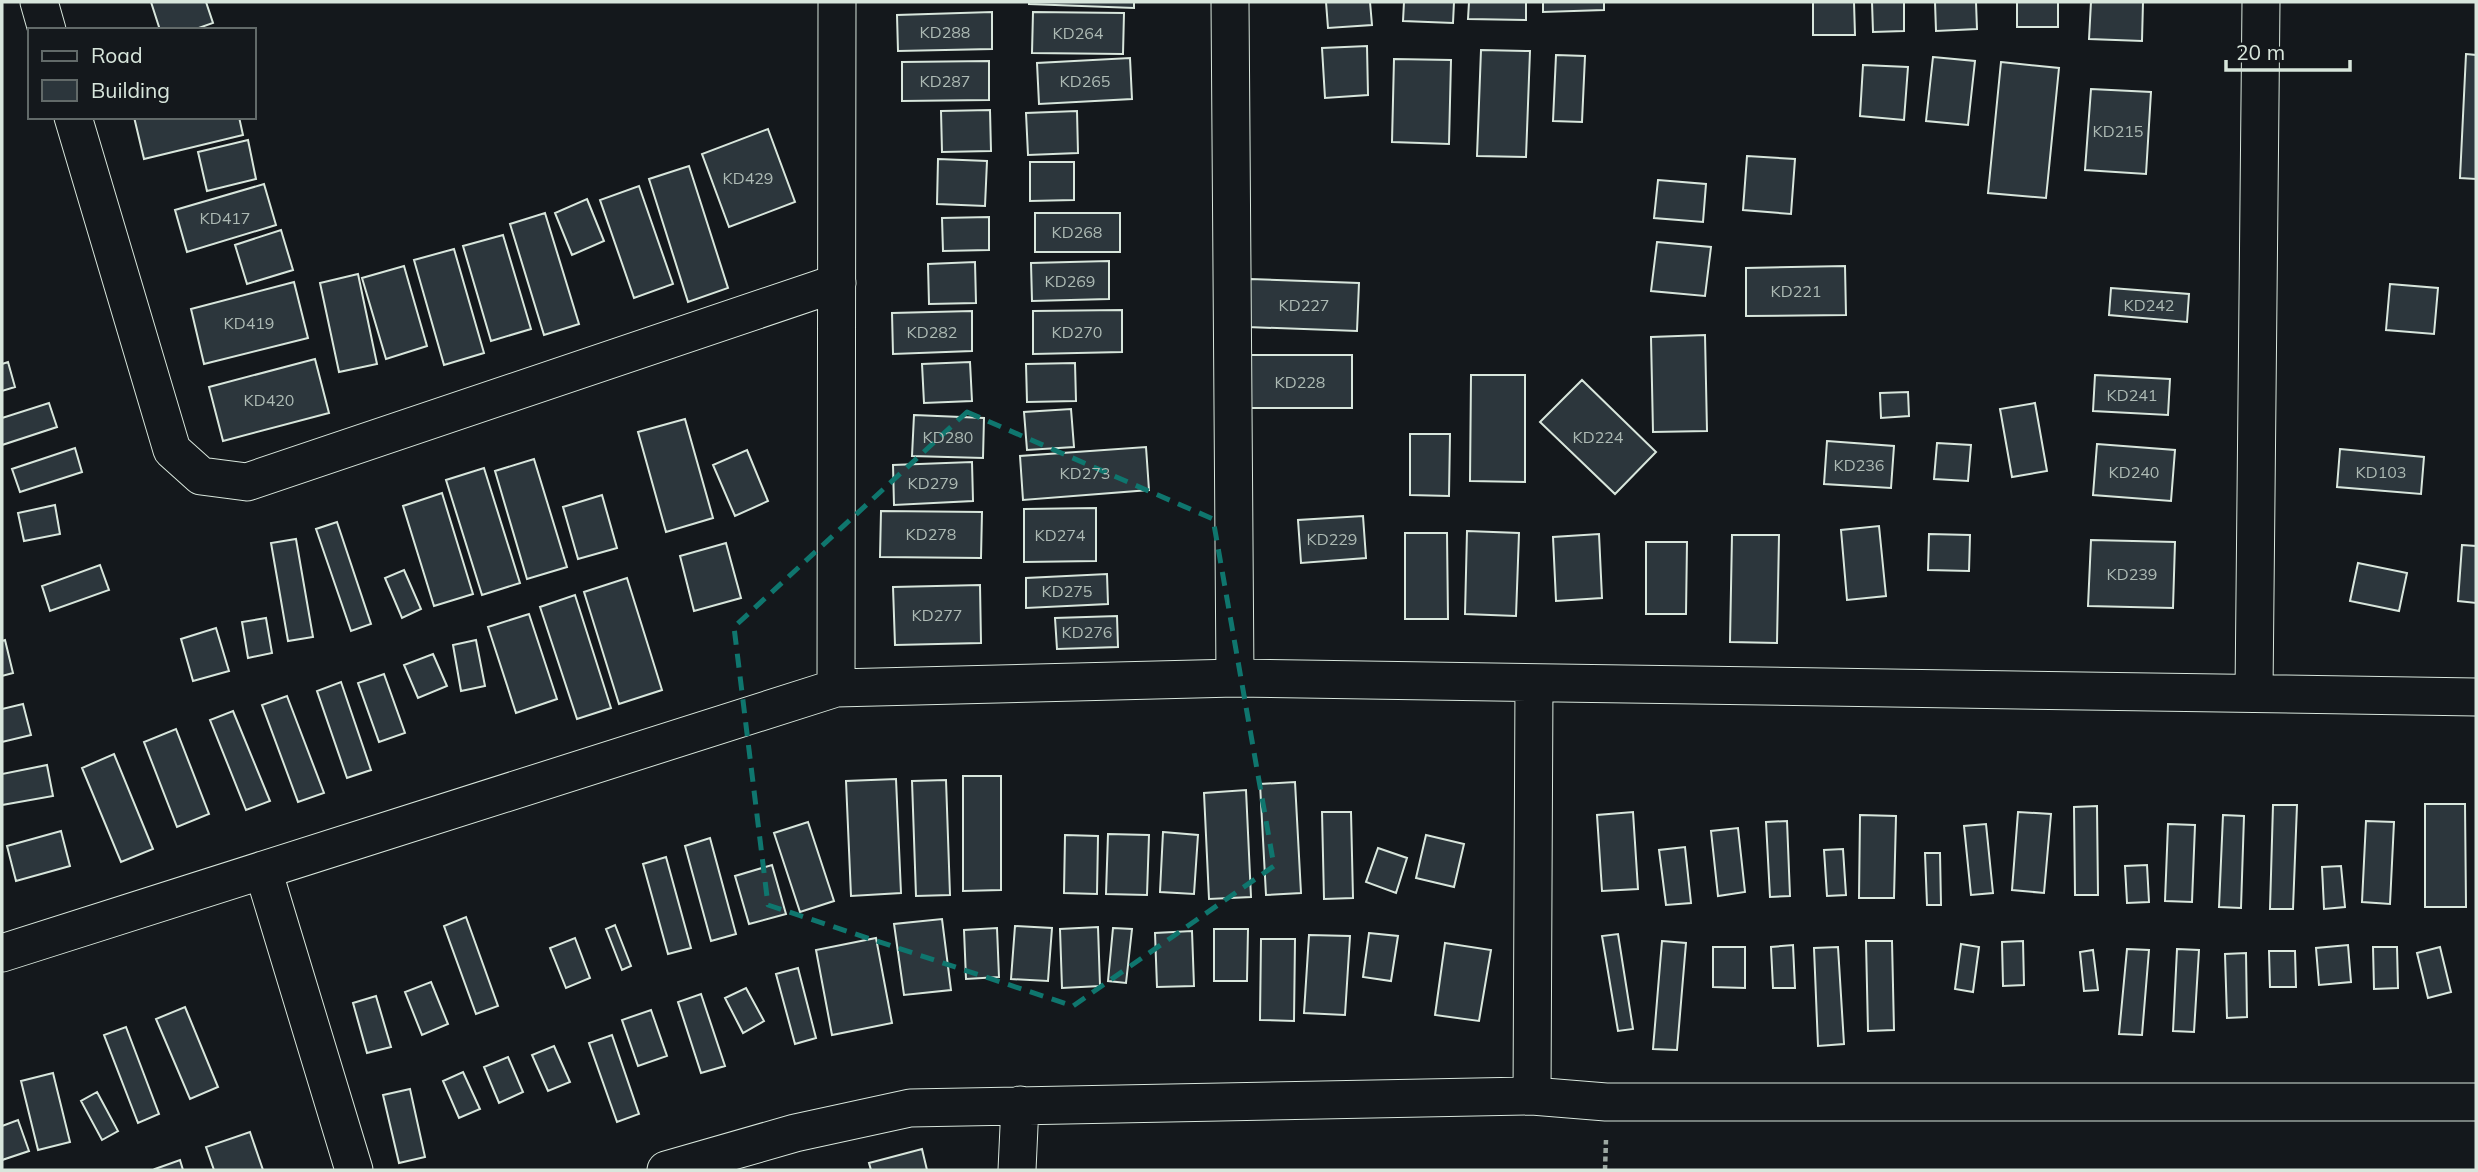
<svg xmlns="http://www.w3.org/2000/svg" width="2478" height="1172" viewBox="0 0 2478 1172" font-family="Mulish,sans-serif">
<rect width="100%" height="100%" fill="#14181c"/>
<path fill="#2c363c" stroke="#d8e6dc" stroke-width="2" d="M151,2H206L213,23L193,30H160Z
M1029,2H1134V8L1029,4Z
M1326,2H1370L1372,25L1328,28Z
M1404,2H1454L1453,23L1403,21Z
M1469,2H1526V20L1468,19Z
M1543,2H1604V10L1543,12Z
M1813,2H1854L1855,35H1813Z
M1872,2H1904V31L1873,32Z
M1935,2H1976L1977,29L1936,31Z
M2017,2H2058V27H2017Z
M2091,2H2143L2142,41L2089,39Z
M992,12V49L898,51L897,15Z
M1033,12L1124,13L1123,54L1032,53Z
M1367,46L1368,95L1325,98L1322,48Z
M1481,50L1530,51L1526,157L1477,156Z
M2466,54L2476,55V179L2460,178Z
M1556,55L1585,56L1582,122L1553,121Z
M1933,57L1975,61L1968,125L1926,121Z
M1130,58L1132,99L1039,104L1037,63Z
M1394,59L1451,60L1449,144L1392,142Z
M989,61V100L902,101V62Z
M2001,62L2059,68L2046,198L1988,193Z
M1863,65L1908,67L1904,120L1860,116Z
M2091,89L2151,92L2146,174L2085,170Z
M990,110L991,151L942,152L941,111Z
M1077,111L1078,153L1028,155L1026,113Z
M134,117H239L243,135L144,159Z
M768,129L795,202L729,227L702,154Z
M248,140L256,179L207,191L198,152Z
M1747,156L1795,159L1791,214L1743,210Z
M938,159L987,161L985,206L937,204Z
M1030,162H1074V200L1030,201Z
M689,166L728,288L688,302L649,179Z
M1658,180L1706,184L1703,222L1654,218Z
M264,184L276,225L187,252L175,210Z
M639,186L673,284L634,298L600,200Z
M587,199L604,241L572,255L555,213Z
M545,213L579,324L544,335L510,224Z
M1035,213H1120V252H1035Z
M989,217V250L943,251L942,218Z
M281,230L293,270L247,284L235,245Z
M503,235L531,329L491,341L463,246Z
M1657,242L1711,247L1705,296L1651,291Z
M454,249L484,353L444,365L414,260Z
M1109,261V299L1032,301L1031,263Z
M975,262L976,303L929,304L928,264Z
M404,266L427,346L386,359L362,278Z
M1845,266L1846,315L1746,316V268Z
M358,274L377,364L339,372L320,283Z
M1250,279L1359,283L1357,331L1248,327Z
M294,282L308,338L204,364L191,309Z
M2390,284L2438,288L2434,334L2386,330Z
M2111,288L2189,294L2187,322L2109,315Z
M1122,310V352L1033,354V311Z
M972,311V351L893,354L892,313Z
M1705,335L1707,431L1653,432L1651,337Z
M1249,355H1352V408H1248Z
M315,359L329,413L223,441L209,387Z
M8,362L15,387L2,391V364Z
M970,362L972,401L924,403L922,364Z
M1075,363L1076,401L1027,402L1026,364Z
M1471,375H1525V482L1470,481Z
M2095,375L2170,379L2168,415L2093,411Z
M1582,380L1656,452L1615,494L1540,422Z
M1908,392L1909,416L1881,418L1880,393Z
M49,403L57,427L2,445V418Z
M2035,403L2047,471L2012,477L2000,409Z
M1071,409L1074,447L1027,450L1024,412Z
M914,415L984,418L983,458L912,456Z
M685,419L713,518L666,532L638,432Z
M1410,434H1450L1449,496L1410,495Z
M1827,441L1894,446L1891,488L1824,484Z
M1937,443L1971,445L1968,481L1934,479Z
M2097,444L2175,450L2171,501L2093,495Z
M1146,447L1149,490L1023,500L1020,456Z
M75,448L82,472L20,492L12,469Z
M2340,449L2424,457L2421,494L2337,487Z
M747,450L768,501L735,516L713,465Z
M534,459L567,567L527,579L495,471Z
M972,462L973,501L894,505L893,465Z
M484,468L520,583L482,595L446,480Z
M442,493L473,594L434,606L403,506Z
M602,495L617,548L578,559L563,507Z
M55,505L60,534L24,541L18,513Z
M1096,508V561L1024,562V509Z
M881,511L982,512L981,558L880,557Z
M1363,516L1366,558L1301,563L1298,520Z
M337,522L371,624L351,631L316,529Z
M1879,526L1886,596L1847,600L1841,530Z
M1467,531L1519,533L1516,616L1465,614Z
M1405,533H1447L1448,619H1405Z
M1599,534L1602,598L1556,601L1553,537Z
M1929,534L1970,535L1969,571L1928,570Z
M1732,535H1779L1777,643L1730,642Z
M296,539L313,637L288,641L271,543Z
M2091,540L2175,542L2173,608L2088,606Z
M1646,542H1687L1686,614H1646Z
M726,543L741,598L694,611L680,556Z
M2462,545L2476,546V603L2458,601Z
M2358,563L2407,573L2399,611L2350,601Z
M100,565L109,590L50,611L42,586Z
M404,570L421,609L402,618L385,578Z
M1107,574L1108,604L1026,608V578Z
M627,578L662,690L619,704L584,592Z
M980,585L981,643L895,645L893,587Z
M575,595L611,708L577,719L540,607Z
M529,614L557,699L516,713L488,627Z
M1117,616L1118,647L1057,649L1055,618Z
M266,618L272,653L248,658L242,622Z
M216,628L229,671L193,681L181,639Z
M5,640L13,673L2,676V641Z
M476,640L485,686L461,691L453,645Z
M433,654L447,686L418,698L404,665Z
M384,674L405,733L379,742L358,683Z
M341,682L371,770L347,778L317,691Z
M287,696L324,793L298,802L262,705Z
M23,704L31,735L2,742V709Z
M233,711L270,801L246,810L210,720Z
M176,729L209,814L177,827L144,742Z
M114,754L153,849L121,862L82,768Z
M47,765L53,796L2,805V774Z
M963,776H1001V890L963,891Z
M896,779L901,893L851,896L846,781Z
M946,780L950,895L916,896L912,781Z
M1295,782L1301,893L1266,895L1260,784Z
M1246,790L1251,897L1209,899L1204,793Z
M2425,804H2465L2466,907H2425Z
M2273,805H2297L2293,909H2270Z
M2097,806L2098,895H2075L2074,807Z
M1322,812H1351L1353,898L1324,899Z
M1633,812L1638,889L1602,891L1597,815Z
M2018,812L2051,814L2044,893L2012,890Z
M1860,815L1896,816L1894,898H1859Z
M2223,815L2244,816L2241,908L2219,907Z
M1787,821L1790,896L1770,897L1766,822Z
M2366,821L2394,822L2390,904L2362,902Z
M808,822L834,901L800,912L774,833Z
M1986,824L1993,893L1971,895L1964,826Z
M2168,824L2195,825L2192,902L2165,901Z
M1738,828L1745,892L1718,896L1711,831Z
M61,831L70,866L16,881L7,846Z
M1163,832L1198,835L1194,894L1160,892Z
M1108,834L1149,835L1147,895L1106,894Z
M1065,835L1098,836L1097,894L1064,893Z
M1426,835L1464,844L1454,887L1416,878Z
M710,838L736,934L711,941L685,846Z
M1685,847L1691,903L1666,905L1659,850Z
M1378,848L1407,858L1396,893L1366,882Z
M1843,849L1846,895L1827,896L1824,850Z
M1925,853H1940L1941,905H1927Z
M666,857L691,948L668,954L643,864Z
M772,865L786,914L749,924L735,876Z
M2147,865L2149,902L2127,903L2125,866Z
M2341,866L2345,907L2324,909L2322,867Z
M466,917L498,1006L476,1014L444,926Z
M942,919L951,990L904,995L894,924Z
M615,925L631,966L622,970L606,929Z
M1015,926L1052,928L1048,981L1011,979Z
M1098,927L1100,986L1062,988L1060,929Z
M997,928L999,977L966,979L964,930Z
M1113,928L1132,929L1126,983L1108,981Z
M1214,929H1248L1247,981H1214Z
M1192,931L1194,986L1157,987L1155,933Z
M1369,933L1398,936L1391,981L1363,977Z
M1618,934L1633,1029L1618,1031L1602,936Z
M1309,935L1350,936L1345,1015L1304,1013Z
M575,938L590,978L566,988L550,948Z
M876,938L892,1023L832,1035L816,950Z
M1261,939H1295L1294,1021L1260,1020Z
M1662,941L1686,943L1677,1050L1653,1049Z
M1866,941H1892L1894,1030L1868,1031Z
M2023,941L2024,985L2003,986L2002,942Z
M1445,943L1491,950L1479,1021L1435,1015Z
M1961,944L1979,947L1973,992L1955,989Z
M1793,945L1795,988H1773L1771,947Z
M2348,945L2351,982L2319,985L2316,948Z
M1713,947H1745V988L1713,987Z
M1838,947L1844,1044L1818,1046L1814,948Z
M2373,947H2397L2398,988L2374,989Z
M2440,947L2451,992L2428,998L2417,953Z
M2127,949L2149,950L2142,1035L2119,1034Z
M2177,949L2199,950L2194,1032L2173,1031Z
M2093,950L2098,990L2084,991L2080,952Z
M2269,951H2295L2296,987H2270Z
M2246,953L2247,1017L2227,1018L2225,954Z
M798,968L816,1038L795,1044L776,974Z
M431,982L448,1024L422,1035L405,992Z
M746,988L764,1021L743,1033L725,998Z
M701,994L725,1066L701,1073L678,1002Z
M376,996L391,1047L367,1053L353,1003Z
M185,1007L218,1087L190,1099L156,1019Z
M651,1010L667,1056L638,1066L622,1020Z
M126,1027L159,1114L138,1123L104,1035Z
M612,1035L639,1114L617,1122L589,1043Z
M554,1046L570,1082L548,1091L532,1055Z
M508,1057L523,1092L499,1103L484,1067Z
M463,1072L480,1109L459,1118L443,1081Z
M53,1073L70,1142L38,1150L21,1081Z
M410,1089L425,1157L399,1163L383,1095Z
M97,1092L118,1131L102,1140L81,1101Z
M18,1120L29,1151L2,1160V1126Z
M250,1132L263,1170H214L206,1147Z
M922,1149L927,1170H871L869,1163Z
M180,1160L183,1170H156L155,1169Z"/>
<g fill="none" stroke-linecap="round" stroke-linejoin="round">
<defs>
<path id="street" d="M39,2L47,30
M1230,2L1235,678
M73,117L172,450L201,476L247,482L837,283
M836,688L837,2
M2254,693L2261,2
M263,870L354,1170
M2,953L836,688L1235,678L2476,697
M1532,1096L1534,683
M666,1170L795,1133L910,1108L1532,1096L1606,1102H2476
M1017,1170L1020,1105"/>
</defs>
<use href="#street" stroke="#d8e6dc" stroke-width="39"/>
<path stroke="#9da8a2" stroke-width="4.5" stroke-dasharray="5 3.5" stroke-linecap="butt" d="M1605,1170L1606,1140"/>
<use href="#street" stroke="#14181c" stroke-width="37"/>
</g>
<path fill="none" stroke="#0f766e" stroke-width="5" stroke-dasharray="14 9" stroke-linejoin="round" d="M967,412L1213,519L1274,866L1073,1006L768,905L734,627Z"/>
<g text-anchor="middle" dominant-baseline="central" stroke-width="5" stroke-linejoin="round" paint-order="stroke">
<g font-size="16" fill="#adbab4">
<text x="945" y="32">KD288</text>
<text x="1078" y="33">KD264</text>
<text x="945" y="81">KD287</text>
<text x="1085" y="81">KD265</text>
<text x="2118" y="131">KD215</text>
<text x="748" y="178">KD429</text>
<text x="225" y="218">KD417</text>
<text x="1077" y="232">KD268</text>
<text x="1070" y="281">KD269</text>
<text x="1796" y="291">KD221</text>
<text x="1304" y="305">KD227</text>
<text x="2149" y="305">KD242</text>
<text x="249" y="323">KD419</text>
<text x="932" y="332">KD282</text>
<text x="1077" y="332">KD270</text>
<text x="1300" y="382">KD228</text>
<text x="2132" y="395">KD241</text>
<text x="269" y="400">KD420</text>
<text x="948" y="437">KD280</text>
<text x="1598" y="437">KD224</text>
<text x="1859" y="465">KD236</text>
<text x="2134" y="472">KD240</text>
<text x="2381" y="472">KD103</text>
<text x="1085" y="473">KD273</text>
<text x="933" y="483">KD279</text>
<text x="931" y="534">KD278</text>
<text x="1060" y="535">KD274</text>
<text x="1332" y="539">KD229</text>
<text x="2132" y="574">KD239</text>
<text x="1067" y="591">KD275</text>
<text x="937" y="615">KD277</text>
<text x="1087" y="632">KD276</text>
</g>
</g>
<rect width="2478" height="1172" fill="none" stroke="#d8e6dc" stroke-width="7"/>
<rect x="28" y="28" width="228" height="91" fill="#14181c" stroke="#626a69" stroke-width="2"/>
<rect x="42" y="51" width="35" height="10" fill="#14181c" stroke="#626a69" stroke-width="2"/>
<text x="91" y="63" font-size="21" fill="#d8e6dc">Road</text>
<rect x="42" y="80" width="35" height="21" fill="#2c363c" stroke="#626a69" stroke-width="2"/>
<text x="91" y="98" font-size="21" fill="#d8e6dc">Building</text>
<path d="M2226 60v10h124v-10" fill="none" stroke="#d8e6dc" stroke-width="3.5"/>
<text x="2236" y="60" font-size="21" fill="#d8e6dc" stroke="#14181c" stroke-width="5" paint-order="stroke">20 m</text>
</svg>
